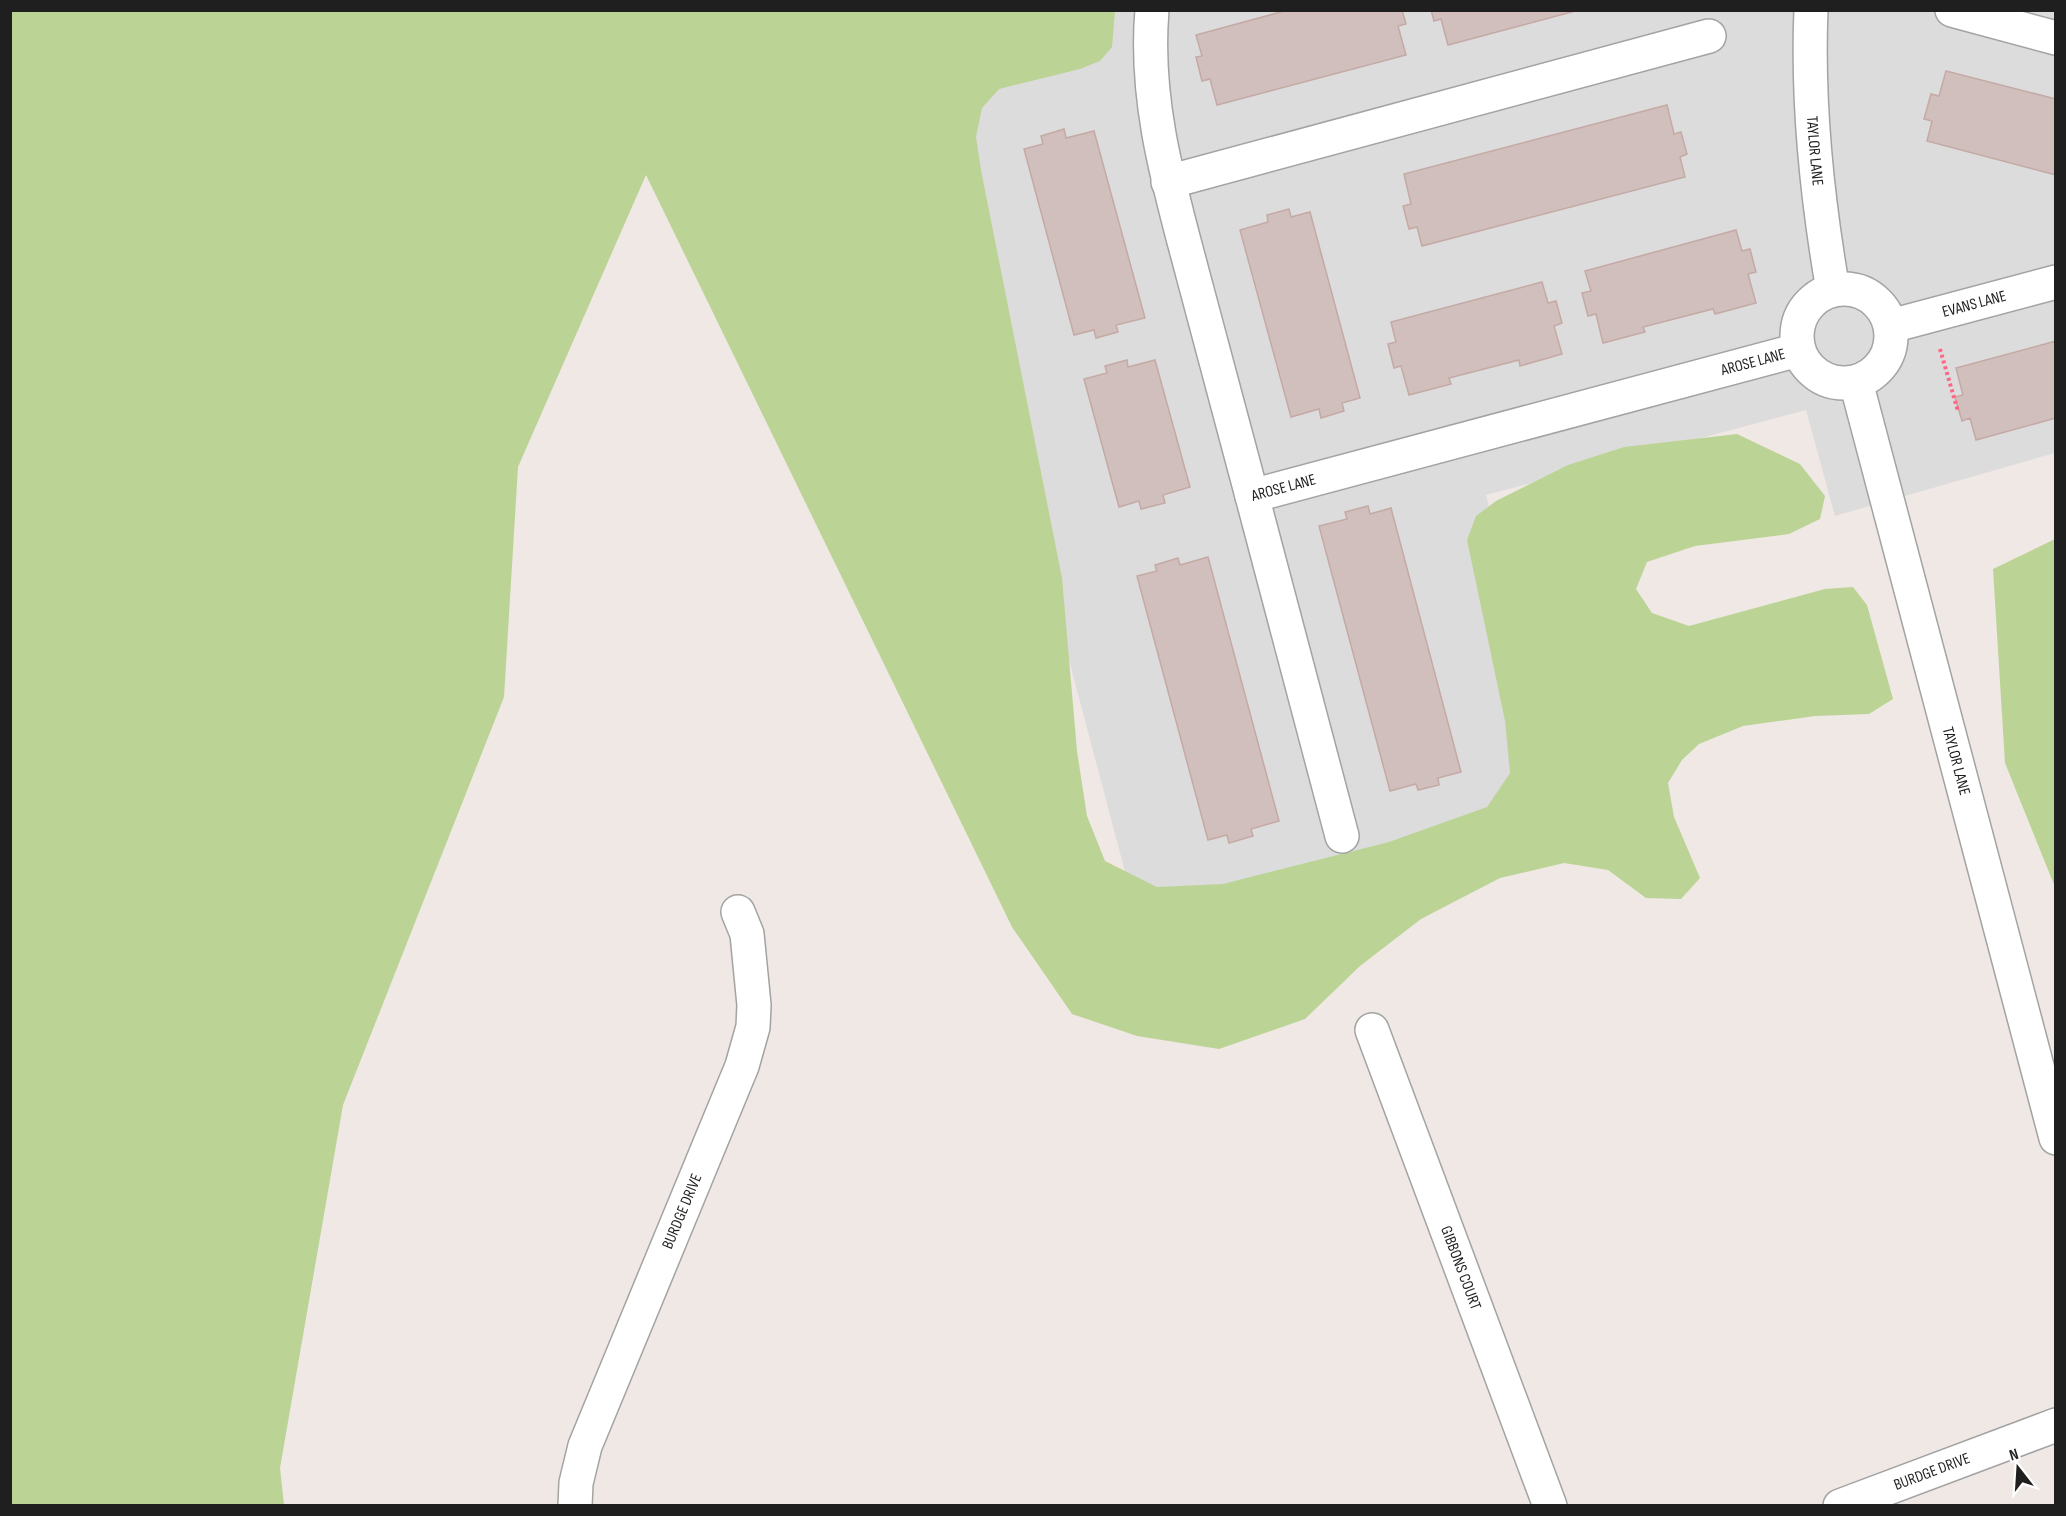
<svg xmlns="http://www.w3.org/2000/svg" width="2066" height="1516" viewBox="0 0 2066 1516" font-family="'Sofia Sans Condensed',sans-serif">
<rect width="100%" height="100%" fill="#f0e8e4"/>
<path fill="#dddcdc" d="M897,11H2055V453L1835,516L1806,410L1486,495L1576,836L1146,951Z"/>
<path fill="#bbd495" d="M10,11H1115L1112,47L1100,61L1080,69L999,89L982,108L976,137L981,170L1062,578L1077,751L1087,816L1105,861L1157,887L1223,884L1389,842L1487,807L1510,773L1505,721L1467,540L1476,516L1496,501L1568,465L1624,447L1737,434L1800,464L1825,496L1820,519L1789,534L1695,546L1647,562L1636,589L1652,613L1689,626L1825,589L1853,587L1867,605L1893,699L1869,714L1815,716L1743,726L1699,744L1682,760L1668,783L1674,817L1700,878L1681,899L1646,898L1608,870L1564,863L1500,878L1421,919L1360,966L1305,1019L1219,1049L1137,1036L1072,1014L1012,927L646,175L518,467L504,697L343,1105L280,1468L284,1505H11Z
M2055,539V887L2005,763L1993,569Z"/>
<path fill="#d1bfbd" stroke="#c4a9a5" stroke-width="1.5" d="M1288,10H1402L1406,24L1398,26L1406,55L1217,105L1210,79L1202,81L1196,57L1202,56L1196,35Z
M1431,10H1579L1448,45L1441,19L1434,21Z
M1946,71L2056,99V175L1927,141L1932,121L1924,119L1931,94L1939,96Z
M1667,105L1674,134L1681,132L1687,154L1680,157L1685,177L1422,246L1417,227L1409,229L1403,206L1411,204L1404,174Z
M1064,129L1066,138L1094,131L1145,318L1116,325L1118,332L1096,338L1094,330L1074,335L1024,149L1043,144L1041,136Z
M1289,209L1291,217L1310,212L1360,398L1342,403L1344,411L1321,418L1319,409L1291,417L1240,230L1268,222L1267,215Z
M1736,230L1742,251L1750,249L1756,272L1748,274L1756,303L1715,314L1713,309L1643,327L1645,332L1603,343L1596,314L1588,316L1582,293L1591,291L1585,271Z
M1542,282L1548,303L1556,301L1562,323L1554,326L1562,354L1520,366L1519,360L1449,378L1451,384L1409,395L1401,366L1394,368L1388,344L1396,342L1391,322Z
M2056,341V418L1976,440L1970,418L1962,421L1955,397L1963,395L1956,368Z
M1127,360L1128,367L1155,360L1190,487L1163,495L1165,503L1141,509L1139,501L1119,507L1084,379L1107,373L1105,366Z
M1368,506L1370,514L1391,508L1461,772L1438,778L1439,785L1418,790L1416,784L1390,791L1319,526L1347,519L1345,512Z
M1208,557L1279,821L1251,829L1253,836L1229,843L1227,835L1208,840L1137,576L1157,571L1155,565L1178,558L1180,565Z"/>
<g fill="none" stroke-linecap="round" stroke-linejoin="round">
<defs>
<g id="minor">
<path id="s1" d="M1152,10C1144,102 1170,188 1193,275C1213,349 1232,423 1252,496L1798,350"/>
<path id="s2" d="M1811,10C1807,104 1817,198 1833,290"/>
<path d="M1952,10L2056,38"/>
<path d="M1168,182L1709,36"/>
<circle cx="1844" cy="336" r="47"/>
<path id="s3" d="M1891,326L2056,282"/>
<path id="s4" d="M1856,382L2056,1138"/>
<path d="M1252,496L1342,836"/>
<path id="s5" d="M1372,1030L1550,1506"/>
<path id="s6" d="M575,1506L576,1483L585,1446L742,1066L753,1027L754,1005L747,934L738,912"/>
<path id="s7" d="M1840,1506L2056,1425"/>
</g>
</defs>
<use href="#minor" stroke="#a3a3a3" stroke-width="36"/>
<path stroke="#ff6685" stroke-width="4" stroke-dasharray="3 3" stroke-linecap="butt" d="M1940,349L1957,408L1959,407"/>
<use href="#minor" stroke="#fff" stroke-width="33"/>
</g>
<g text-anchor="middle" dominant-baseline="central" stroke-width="4.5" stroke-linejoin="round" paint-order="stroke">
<g font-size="16" fill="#1f1f1f" stroke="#fff">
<text stroke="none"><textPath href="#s2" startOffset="141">TAYLOR LANE</textPath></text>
<text stroke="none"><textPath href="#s3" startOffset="86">EVANS LANE</textPath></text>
<text stroke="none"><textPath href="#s1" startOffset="1017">AROSE LANE</textPath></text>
<text stroke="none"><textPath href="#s1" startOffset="531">AROSE LANE</textPath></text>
<text stroke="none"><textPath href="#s4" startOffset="392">TAYLOR LANE</textPath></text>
<text stroke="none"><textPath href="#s6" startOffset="315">BURDGE DRIVE</textPath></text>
<text stroke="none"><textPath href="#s5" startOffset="254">GIBBONS COURT</textPath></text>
<text stroke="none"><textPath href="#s7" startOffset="98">BURDGE DRIVE</textPath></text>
</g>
</g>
<rect width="2066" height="1516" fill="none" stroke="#1f1f1f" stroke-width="24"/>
<g transform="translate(2018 1468) rotate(343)" stroke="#ffffff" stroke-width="4.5" paint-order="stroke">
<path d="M0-4.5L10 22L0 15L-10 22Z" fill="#1f1f1f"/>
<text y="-9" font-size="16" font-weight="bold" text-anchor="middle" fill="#1f1f1f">N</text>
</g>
</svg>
